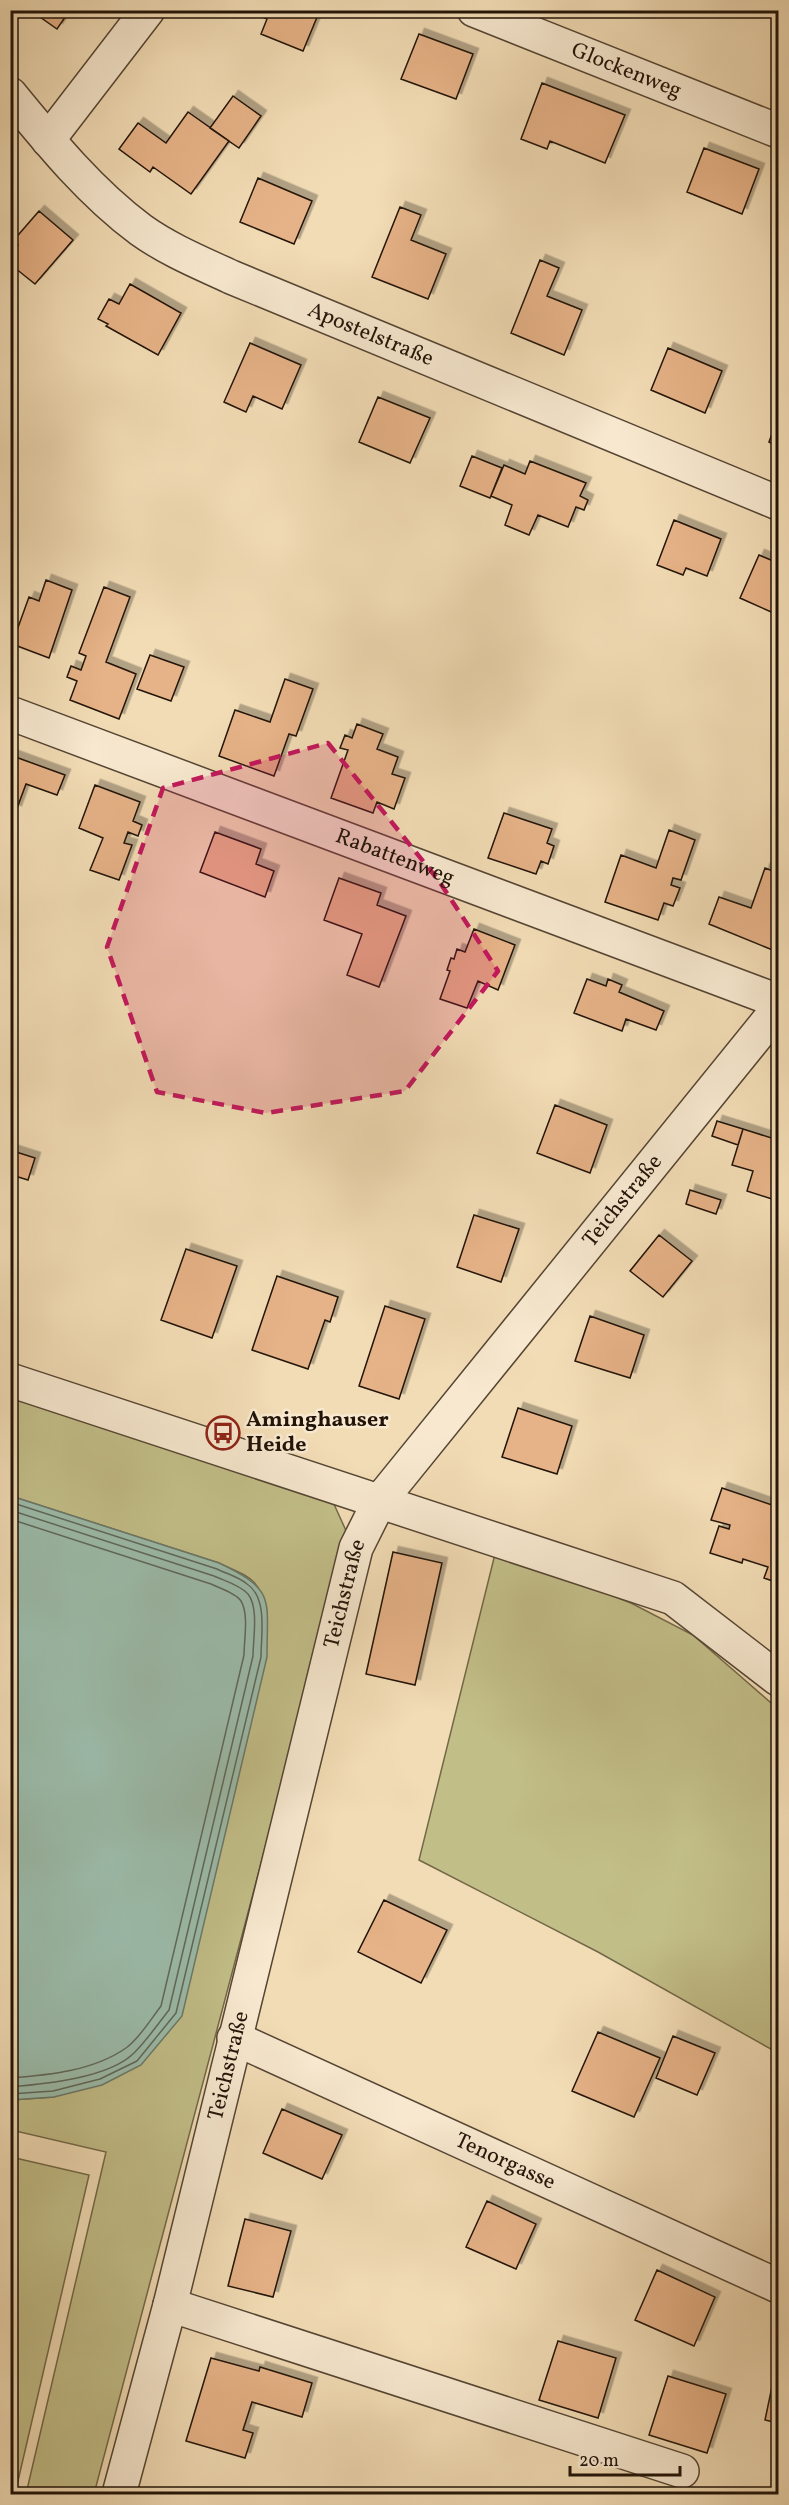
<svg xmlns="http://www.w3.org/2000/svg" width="789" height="2505" viewBox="0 0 789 2505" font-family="Vollkorn,serif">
<defs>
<filter id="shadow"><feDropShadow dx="5.5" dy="-5.5" stdDeviation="0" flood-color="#0004"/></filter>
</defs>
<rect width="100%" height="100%" fill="#f2dcb5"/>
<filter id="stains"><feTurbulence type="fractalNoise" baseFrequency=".00333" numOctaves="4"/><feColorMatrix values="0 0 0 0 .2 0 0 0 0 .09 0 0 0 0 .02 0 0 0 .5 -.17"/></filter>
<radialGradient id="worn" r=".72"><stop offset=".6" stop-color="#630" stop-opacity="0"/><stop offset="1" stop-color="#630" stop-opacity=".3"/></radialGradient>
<path fill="#c2be88" stroke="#726848" stroke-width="1.5" d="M11,1398L333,1502L348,1535L94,2494H26L106,2152L11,2130V2100L54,2097L267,1612C259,1577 250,1578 219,1563L11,1496Z
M496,1550L631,1603L693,1635L778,1709V2053L598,1952L419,1860Z
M11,2157L89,2175L15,2494H10Z"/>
<path fill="#9bbcab" stroke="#6a786a" stroke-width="1.5" d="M11,1496L219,1563C276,1590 267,1598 267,1657L182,2016L141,2065L102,2085L54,2097L11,2100Z"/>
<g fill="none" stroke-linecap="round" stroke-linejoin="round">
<path stroke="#5e685a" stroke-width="1.5" d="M10,1502L217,1569C227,1574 239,1577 247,1584C268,1598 261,1635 261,1657L176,2013L137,2061L100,2079L53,2091L10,2094
M10,1510L214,1576C225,1581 240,1585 248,1594C259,1608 253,1639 253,1656L169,2010C158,2024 147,2040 134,2053C109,2078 45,2084 10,2087
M10,1519L211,1584C219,1588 236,1593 241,1601C249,1614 244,1640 244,1655L161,2006C151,2019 139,2039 126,2048C93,2071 49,2075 10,2078"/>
</g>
<path fill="#e6b287" stroke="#211308" stroke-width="1.5" filter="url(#shadow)" d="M30,10H70L57,29Z
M247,10H320L303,51L261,34L267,19Z
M419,34L473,54L456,99L401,79Z
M778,38V56L772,53Z
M542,83L625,115L605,163L550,141L547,149L521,139Z
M233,96L261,116L239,148L210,128Z
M188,112L229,141L191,194L153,167L150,172L119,149L138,123L166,143Z
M704,148L759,169L742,214L687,192Z
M258,178L312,201L294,244L240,222Z
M400,207L421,215L411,240L446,254L428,299L372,277Z
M39,211L73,240L35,284L10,264V254L18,245L13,241Z
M540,260L559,268L547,296L582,310L564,355L511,333Z
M130,284L181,313L158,355L106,326L108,324L98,319L109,299L119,304Z
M250,343L301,365L282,409L253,396L246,412L224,402Z
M668,348L722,371L705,413L651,390Z
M378,397L430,418L410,463L359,442Z
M778,417V446L769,442Z
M472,456L502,468L490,498L460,486Z
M530,461L586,483L580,496L588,500L584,510L576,507L568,527L538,515L529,535L505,525L512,505L491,496L504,465L525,474Z
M674,520L721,539L707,576L686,568L683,575L657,565Z
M759,555L778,563V615L740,598Z
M46,580L72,590L49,658L12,644L29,597L39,601Z
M104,587L130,597L106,662L136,674L119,719L70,700L77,681L67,677L71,666L81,670L86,656L79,653Z
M150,655L184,667L171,701L137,689Z
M285,679L313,689L296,736L289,734L274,776L219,756L235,710L270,722Z
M357,724L383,734L377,749L398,757L392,774L405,778L394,809L377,802L373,813L331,798L348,750L340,748L345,735L352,738Z
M10,755L65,775L57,795L26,784L16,811L10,809Z
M95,785L140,802L133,821L142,825L138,836L128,832L124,843L132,845L119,880L90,870L103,838L79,828Z
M504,813L552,829L547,843L554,846L548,864L541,861L536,874L488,858Z
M669,830L695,840L681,880L673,878L671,885L680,888L673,906L664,903L658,920L605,902L621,855L656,868Z
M215,832L261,849L256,864L274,871L265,897L200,872Z
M765,868L778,873V940L775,951L709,924L719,897L751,908Z
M339,878L381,893L377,905L406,916L379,987L347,975L362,934L324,920Z
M474,929L515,945L498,990L478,981L467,1008L440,999L450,971L447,970L451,958L454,959L457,949L465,952Z
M587,979L606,986L608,979L622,985L619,992L664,1011L656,1030L626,1019L622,1031L574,1013Z
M555,1105L607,1125L590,1173L537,1153Z
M717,1121L743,1129L738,1145L712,1136Z
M743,1129L778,1140V1201L747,1191L753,1171L732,1165Z
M10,1150L35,1158L28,1180L15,1176L10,1190Z
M690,1190L721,1200L716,1214L686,1204Z
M474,1215L519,1229L501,1282L457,1267Z
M659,1235L692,1261L663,1297L630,1271Z
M186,1249L237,1266L212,1338L161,1320Z
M277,1276L338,1297L330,1322L325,1320L308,1369L252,1350Z
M385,1306L425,1319L399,1399L359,1386Z
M590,1316L644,1335L630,1378L575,1361Z
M518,1408L572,1426L557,1474L502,1457Z
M722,1488L778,1507V1583L764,1578L768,1567L743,1559L742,1563L710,1553L719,1526L729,1529L730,1525L711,1520Z
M393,1552L442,1563L415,1685L366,1674Z
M384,1900L447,1930L421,1983L358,1952Z
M598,2032L660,2058L634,2117L572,2091Z
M673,2036L715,2053L697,2095L656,2078Z
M282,2109L342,2135L322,2179L263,2153Z
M487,2201L536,2224L516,2269L466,2247Z
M245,2219L291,2231L273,2297L228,2286Z
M657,2270L715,2297L694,2346L635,2320Z
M558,2341L616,2358L598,2418L539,2400Z
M211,2358L259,2371L260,2367L312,2383L302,2417L252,2402L243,2430L253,2433L245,2458L186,2441Z
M778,2358V2423L765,2420Z
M668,2376L726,2394L707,2453L649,2435Z"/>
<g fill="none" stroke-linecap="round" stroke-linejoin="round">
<defs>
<g id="minor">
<path id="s1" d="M474,10L778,131"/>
<path id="s2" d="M10,94C50,143 91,193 141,230C169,250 201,263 231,277L778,503"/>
<path d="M48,140L148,10"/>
<path id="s3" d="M10,713L778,1001"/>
<path d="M10,1380L673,1598L778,1679"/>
<path id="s4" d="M234,2038L778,2286"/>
<path d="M170,2305L682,2471"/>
<path id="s5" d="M119,2494L170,2305L356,1548L379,1502L778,1009"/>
</g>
</defs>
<use href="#minor" stroke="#554533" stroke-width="36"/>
<use href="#minor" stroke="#f7e8cf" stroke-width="33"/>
</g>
<path fill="#c2185b" fill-opacity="0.2" stroke="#c2185b" stroke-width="4.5" stroke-dasharray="12 8" stroke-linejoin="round" d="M328,743L439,881L498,971L405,1091L266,1113L157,1092L107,947L163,788Z"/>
<defs>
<symbol id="bus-ring" viewBox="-11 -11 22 22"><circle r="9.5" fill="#f7e8cf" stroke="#8f2418" stroke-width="1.5"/><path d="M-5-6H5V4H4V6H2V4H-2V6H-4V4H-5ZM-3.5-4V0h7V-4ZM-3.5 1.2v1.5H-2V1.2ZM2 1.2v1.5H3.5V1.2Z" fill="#8f2418"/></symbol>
</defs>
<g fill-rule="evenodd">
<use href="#bus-ring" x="204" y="1414" width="38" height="38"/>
</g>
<g text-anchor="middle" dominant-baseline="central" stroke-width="5" stroke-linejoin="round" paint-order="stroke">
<g font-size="22" fill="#211308" stroke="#f7e8cf">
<text stroke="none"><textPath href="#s1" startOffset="164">Glockenweg</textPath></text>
<text stroke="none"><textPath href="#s2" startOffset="442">Apostelstraße</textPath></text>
<text stroke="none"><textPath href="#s3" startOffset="411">Rabattenweg</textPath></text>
<text stroke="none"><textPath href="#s5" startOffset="1414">Teichstraße</textPath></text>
<text stroke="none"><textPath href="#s5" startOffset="928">Teichstraße</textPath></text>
<text stroke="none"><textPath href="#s5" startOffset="442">Teichstraße</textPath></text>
<text stroke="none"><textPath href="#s4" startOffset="298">Tenorgasse</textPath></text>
</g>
<g font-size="22" font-weight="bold" fill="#211308" stroke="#f7e8cf" text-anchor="start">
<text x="246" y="1420">Aminghauser<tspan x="246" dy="25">Heide</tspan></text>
</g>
</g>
<rect width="789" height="2505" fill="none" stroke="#f2dcb5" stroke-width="36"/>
<rect x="12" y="12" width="765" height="2481" fill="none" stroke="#211308" stroke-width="3"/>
<rect x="18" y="18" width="753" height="2469" fill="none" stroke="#211308" stroke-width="1.5"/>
<path d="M570 2466v9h110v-9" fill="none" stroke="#211308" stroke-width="3"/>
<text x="579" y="2466" font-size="18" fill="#211308" stroke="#f7e8cf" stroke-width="4.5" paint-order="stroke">20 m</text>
<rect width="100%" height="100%" filter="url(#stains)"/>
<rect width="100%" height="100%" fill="url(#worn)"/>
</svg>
